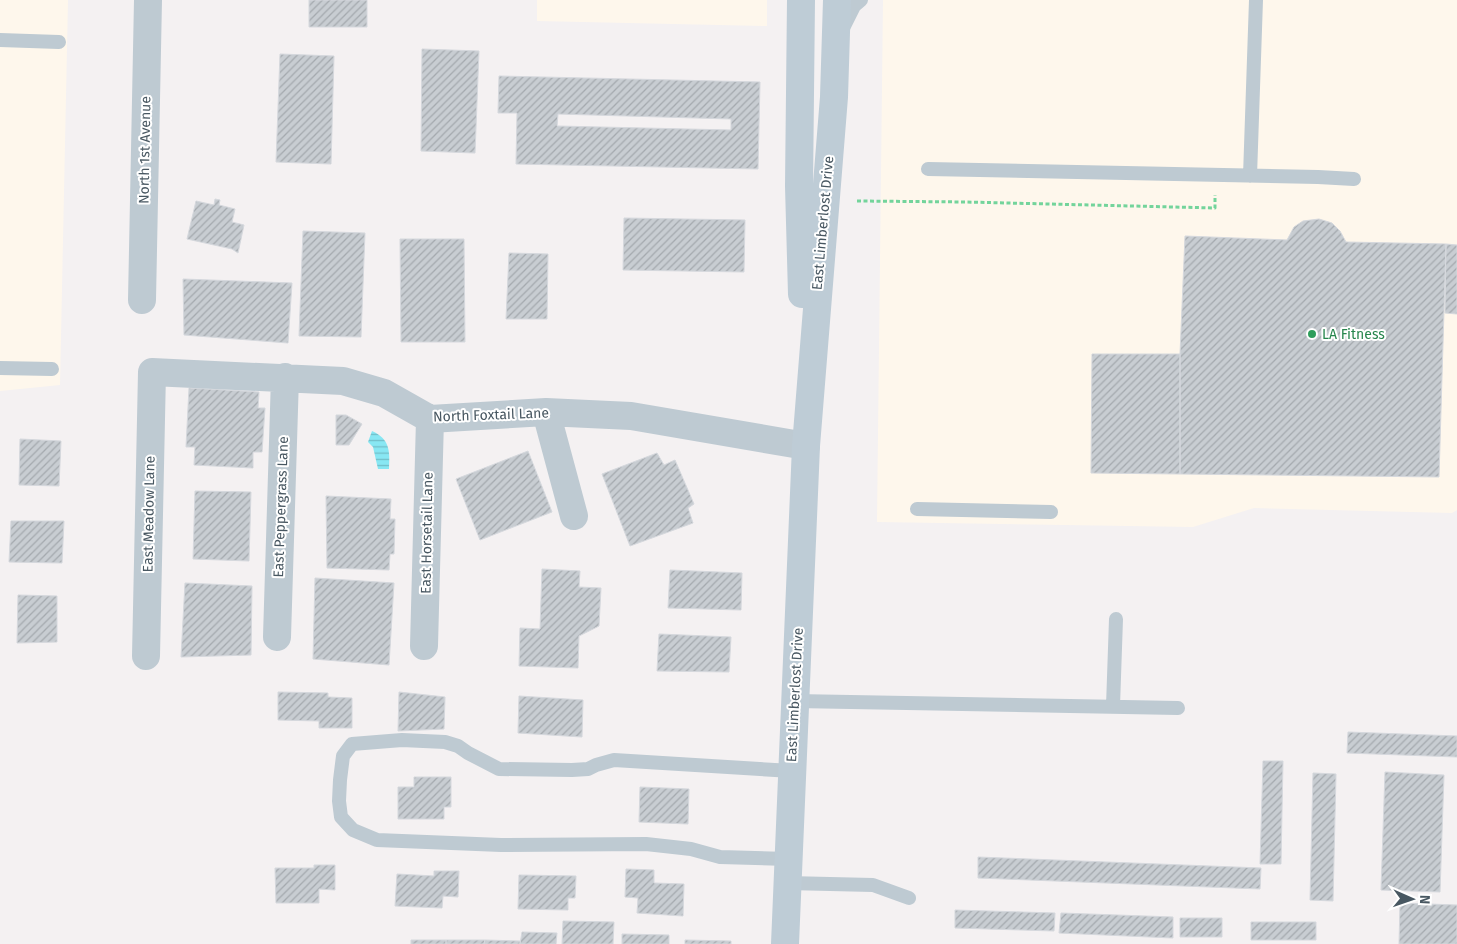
<svg xmlns="http://www.w3.org/2000/svg" width="1457" height="944" viewBox="0 0 1457 944" font-family="'Fira Sans',sans-serif">
<defs>
<pattern id="water-rules" width="6" height="5" patternUnits="userSpaceOnUse" patternTransform="scale(1.25)"><rect width="6" height="5" fill="#88e7f3"/><path d="M0 2.5h6" fill="none" stroke="#71bec8"/></pattern>
<pattern id="building-hatch" width="6" height="6" patternUnits="userSpaceOnUse" patternTransform="scale(1.25)"><rect width="6" height="6" fill="#c8cdd2"/><path d="M-1 1l2-2M0 6l6-6M5 7l2-2" fill="none" stroke="#a4a9ae"/></pattern>
</defs>
<rect width="100%" height="100%" fill="#f4f1f2"/>
<path fill="#fef7ec" d="M0,0H68L60,385L0,391Z
M537,0H767V26L537,21Z
M883,0H1457V510L1452,513L1254,508L1193,527L877,522Z"/>
<path fill="url(#water-rules)" d="M372,431C390,439 390,451 389,469H378L373,447L368,442Z"/>
<path fill="url(#building-hatch)" stroke="#d5d8dd" fill-rule="evenodd" d="M309,0H367V27H309Z
M422,49L479,51L475,153L421,151Z
M280,54L334,56L331,164L276,162Z
M499,76L760,82L758,169L516,164L517,113H498ZM558,114L731,119V130L557,126Z
M215,199L220,200L219,205L235,209L232,222L244,225L238,253L232,249L187,239L196,201L214,205Z
M624,218L745,220L744,272L623,270Z
M1319,219L1332,223L1340,231L1346,242L1446,244L1439,477L1180,474V354L1185,236L1287,240L1294,227L1303,221Z
M303,231L365,233L361,337L299,336Z
M400,239H464L465,342H401Z
M1446,244L1457,245V314L1445,313Z
M509,253L548,254L547,319H506Z
M183,279L292,283L288,343L184,335Z
M1092,354H1180V474L1091,473Z
M189,388L259,392L258,408H265L262,452H253V468L194,465L195,447H186Z
M336,415H346L362,424L349,445H336Z
M20,439L61,441L59,486L19,485Z
M528,451L552,512L480,540L456,479Z
M657,453L664,465L675,460L694,504L688,508L693,523L630,546L602,474Z
M195,491L251,492L249,561L193,559Z
M326,496L391,499L390,519H395L394,554H390L389,570L327,568Z
M11,521H64L62,563L9,562Z
M542,569L580,571L579,587L601,588L599,626L579,636L578,668L519,666L520,628L540,629Z
M670,570L742,573L741,610L668,608Z
M315,578L394,583L389,665L313,659Z
M185,583L252,586L251,655L181,657Z
M18,595L57,596V642L17,643Z
M659,634L731,637L729,672L657,671Z
M278,692L328,693V697L352,698V728H319V721L278,720Z
M399,692L445,697L444,729L398,731Z
M519,696L583,700L582,737L518,733Z
M1348,732L1457,736V757L1347,753Z
M1263,761H1283L1281,864H1260Z
M1385,772L1444,775L1440,892L1381,890Z
M1313,773L1336,774L1333,901L1310,900Z
M414,777H451V807H444V819H398V787H414Z
M640,787L689,789L688,824L639,822Z
M978,857L1261,868L1260,889L978,878Z
M314,865H335V890L319,889V903H276L275,868H314Z
M626,869L654,870V883L684,884L683,916L637,913L638,898L625,897Z
M434,871H459L458,897L443,896L442,908L395,906L397,874L434,876Z
M519,875L576,876L575,898H568V910L518,909Z
M1400,903L1457,905V944H1399Z
M955,910L1055,913L1054,931L955,928Z
M1061,913L1173,917V938L1059,933Z
M1180,918H1222V937H1180Z
M563,921L614,922L613,944H562Z
M1251,922H1316V940H1251Z
M522,932L557,933L556,944H520Z
M622,934L669,935V944H622Z
M411,940H446V944H411Z
M446,940H485L484,944H446Z
M485,940L520,941V944H484Z
M685,940L731,941V944H685Z"/>
<g fill="none" stroke-linecap="round" stroke-linejoin="round">
<path stroke="#73d49b" stroke-width="3" stroke-dasharray="4 2.5" stroke-linecap="butt" d="M857,201L966,202L1215,208V195"/>
<path stroke="#becad2" stroke-width="14" d="M843,28L854,6L861,0
M0,40L59,42
M928,169L1318,177L1354,179
M1250,176L1256,0
M0,368L52,369
M917,509L1051,512
M795,701L1178,708
M1113,706L1116,619
M788,859L720,857L691,849L646,844L501,845L377,840L353,830L341,817L339,801L340,780L343,756L352,744L402,740L445,742L458,746L468,753L499,769L572,770L588,769L596,765L614,760L792,771
M787,883L873,885L909,898"/>
<path stroke="#becad2" stroke-width="28" d="M142,300L148,0
M546,412L574,516
M277,637L285,377
M424,646L430,419
M146,656L152,372L343,381L384,393L430,419L546,412L631,416L806,446"/>
<path stroke="#beccd6" stroke-width="28" d="M801,0L799,186L802,294
M785,944L806,446L834,97L837,0"/>
</g>
<circle fill="#2e9e5b" stroke="#fff" stroke-width="2" cx="1312" cy="334" r="5"/>
<g text-anchor="middle" dominant-baseline="central" stroke-width="4" stroke-linejoin="round" paint-order="stroke">
<g font-size="14" fill="#485761" stroke="#fff">
<text transform="translate(145 150) rotate(-89)">North 1st Avenue</text>
<text transform="translate(823 223) rotate(-85)">East Limberlost Drive</text>
<text transform="translate(491 415) rotate(-2)">North Foxtail Lane</text>
<text transform="translate(281 507) rotate(-88)">East Peppergrass Lane</text>
<text transform="translate(149 514) rotate(-89)">East Meadow Lane</text>
<text transform="translate(427 533) rotate(-89)">East Horsetail Lane</text>
<text transform="translate(795 695) rotate(-87)">East Limberlost Drive</text>
</g>
<g font-size="14" fill="#27864d" stroke="#fff" text-anchor="start">
<text x="1322" y="334">LA Fitness</text>
</g>
</g>
<g transform="translate(1412 899) rotate(92)" stroke="#ffffff" stroke-width="4" paint-order="stroke">
<path d="M0-4L9 19L0 12L-9 19Z" fill="#485761"/>
<text y="-8" font-size="14" font-weight="bold" text-anchor="middle" fill="#485761">N</text>
</g>
</svg>
